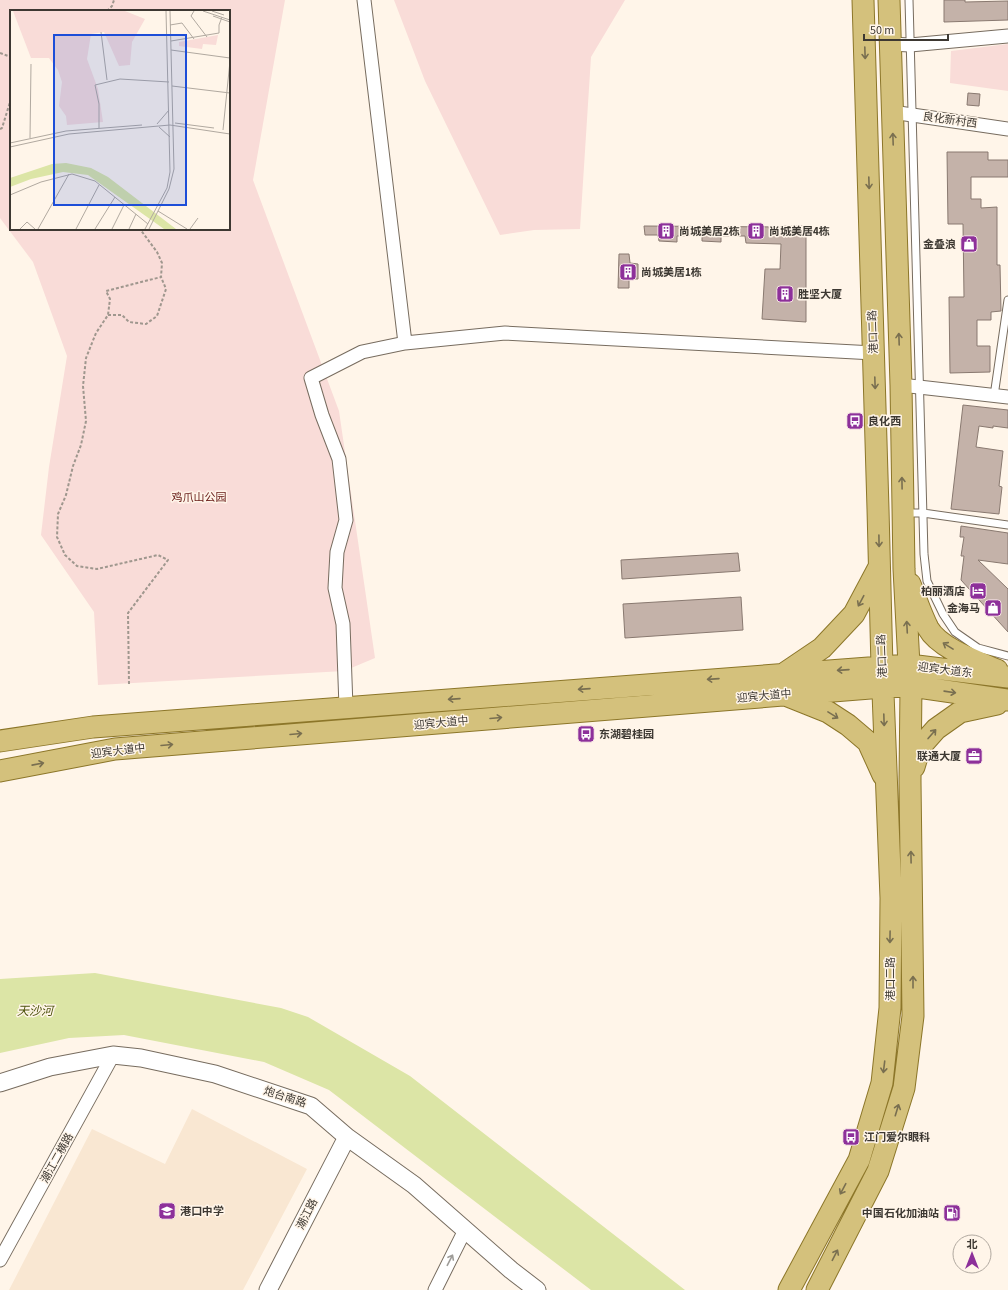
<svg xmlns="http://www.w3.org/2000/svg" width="1008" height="1290" viewBox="0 0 1008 1290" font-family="'Source Sans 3','Noto Sans SC',sans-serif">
<rect width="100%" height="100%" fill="#fff5e9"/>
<path fill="#f9e7d2" d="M192,1109L307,1169L243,1290H9L92,1129L165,1164Z"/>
<path fill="#f9dcd8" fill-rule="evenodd" d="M0,0H285L253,180L339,411L375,658L344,671L98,685L94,612L41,535L49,467L67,356L33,262L0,218ZM11,11H229V229H11Z
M394,0H625L591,57L580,229L534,230L500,235L425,81Z
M1008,44V91L950,83L951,51Z"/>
<path fill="#dce5a6" d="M95,973L281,1008L308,1017L410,1076L685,1290H591L329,1090L264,1062L124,1035L69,1038L0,1053V979Z"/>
<path fill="#c4b2a9" stroke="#897970" d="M944,0H965V2L1008,1V20L944,22Z
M968,93L980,94L979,106L967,105Z
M947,152H988V160H1008V177H971V199H981V208L997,207V265H1000L1001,311L991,312V320H977V346H990V372L950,373L949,297H964L963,224H948Z
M644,226L781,227V226H806V322L762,319L765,269H780L781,244L746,243L745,236H721V242L702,241V235L677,236V242L659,241L658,235H645Z
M619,254H629L630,263L638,264V279H629V288H618Z
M963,405L1008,410V428L993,426V428L979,426L976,447L1003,451L999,486L1002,487L999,514L951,509Z
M961,526L1008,533V564L978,560L1008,589V632L961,580L964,556H961L964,537H960Z
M738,553L740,571L622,579L621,560Z
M741,597L743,630L625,638L623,604Z"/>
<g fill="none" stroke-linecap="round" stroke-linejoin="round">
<defs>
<path id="service" d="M909,0L924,554L927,581L943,614L955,632L978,648L1008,656
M994,396L1008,300
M905,513H923L1008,525"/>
<path id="minor" d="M364,0L405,343
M890,44L910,45L1008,36
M892,112L1008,129
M901,385L1008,397
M346,707L343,624L335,588L337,552L346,520L339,459L322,415L311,378L362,352L405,343L505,333L874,353
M0,1260L113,1055
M435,1290L465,1230"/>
<path id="tertiary" d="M0,1083L50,1067L113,1055L141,1058L215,1074L311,1106L347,1137L414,1185L511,1270L537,1290
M268,1290L347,1137"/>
<path id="primary" d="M910,584C916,599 921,614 928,628C939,648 976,661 997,670
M785,673L822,648L854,614L879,567
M788,696L828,712L848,725L868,742L883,775
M0,741L93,727L882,667L909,665L1008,677
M914,767L920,747L936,729L960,712L997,704
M0,771L115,749L883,687L911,686L1008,700
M789,1290L859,1160L882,1083L890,1008L891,898L882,667L878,509L863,0
M817,1290L878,1171L904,1088L913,1016L910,781L911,686L909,665L904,569L901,385L889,0"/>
</defs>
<use href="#service" stroke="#776c5f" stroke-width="9"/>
<use href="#minor" stroke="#776c5f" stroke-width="15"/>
<use href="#tertiary" stroke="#776c5f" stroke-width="19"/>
<use href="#primary" stroke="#8c7629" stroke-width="23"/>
<path stroke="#9f978e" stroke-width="2" stroke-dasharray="3 2" stroke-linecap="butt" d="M107,11L112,6L114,0
M0,53L11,57
M0,129L2,128L11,99
M108,315H122L129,322L146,324L157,316L166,289L161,277
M129,684L128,613L168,560L158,555L97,569L77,566L65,555L57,537L58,514L66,495L73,466L81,445L86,421L83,386L86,358L96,333L108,315L110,299L106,291L161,277L162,263L157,252L140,229"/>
<use href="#service" stroke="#fff" stroke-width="7"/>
<use href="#minor" stroke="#fff" stroke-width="13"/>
<use href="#tertiary" stroke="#fff" stroke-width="17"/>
<use href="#primary" stroke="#d4c17c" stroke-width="21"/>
</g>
<defs><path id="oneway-shaft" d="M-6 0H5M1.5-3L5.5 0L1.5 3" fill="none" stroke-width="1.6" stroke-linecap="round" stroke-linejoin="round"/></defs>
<g stroke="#796f50">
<use href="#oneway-shaft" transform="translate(865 53) rotate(88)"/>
<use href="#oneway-shaft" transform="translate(893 139) rotate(-92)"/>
<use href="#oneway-shaft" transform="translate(869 183) rotate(88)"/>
<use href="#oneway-shaft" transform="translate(899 339) rotate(-92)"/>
<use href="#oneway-shaft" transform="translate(875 383) rotate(88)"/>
<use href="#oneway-shaft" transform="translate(902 483) rotate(-91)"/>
<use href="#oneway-shaft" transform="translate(879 541) rotate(89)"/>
<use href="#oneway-shaft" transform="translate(861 601) rotate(118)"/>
<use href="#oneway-shaft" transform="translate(907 627) rotate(-93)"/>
<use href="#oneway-shaft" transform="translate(948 646) rotate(-148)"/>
<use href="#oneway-shaft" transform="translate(843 670) rotate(176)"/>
<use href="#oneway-shaft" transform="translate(713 679) rotate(176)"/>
<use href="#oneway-shaft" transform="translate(584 689) rotate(176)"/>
<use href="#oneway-shaft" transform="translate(950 692) rotate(8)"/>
<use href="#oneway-shaft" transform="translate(454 699) rotate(176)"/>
<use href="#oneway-shaft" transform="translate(833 715) rotate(32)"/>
<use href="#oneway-shaft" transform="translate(496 718) rotate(-5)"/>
<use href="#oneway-shaft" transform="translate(884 720) rotate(88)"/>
<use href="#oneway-shaft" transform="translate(296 734) rotate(-5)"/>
<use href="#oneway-shaft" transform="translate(932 734) rotate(-49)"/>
<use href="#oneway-shaft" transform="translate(167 745) rotate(-5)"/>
<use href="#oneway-shaft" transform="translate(38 764) rotate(-11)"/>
<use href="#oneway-shaft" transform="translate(911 857) rotate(-91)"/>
<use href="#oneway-shaft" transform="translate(890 937) rotate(91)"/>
<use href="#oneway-shaft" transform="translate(913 982) rotate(-90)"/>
<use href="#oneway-shaft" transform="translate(884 1067) rotate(97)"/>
<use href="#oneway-shaft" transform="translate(897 1110) rotate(-73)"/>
<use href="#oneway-shaft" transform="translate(843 1189) rotate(118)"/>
<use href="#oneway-shaft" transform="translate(835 1255) rotate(-63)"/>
</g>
<use stroke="#9e9c98" href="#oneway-shaft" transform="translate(450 1260) rotate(-63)"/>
<defs>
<symbol id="building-square" viewBox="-11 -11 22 22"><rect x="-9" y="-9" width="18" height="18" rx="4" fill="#8d309a" stroke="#fff5e9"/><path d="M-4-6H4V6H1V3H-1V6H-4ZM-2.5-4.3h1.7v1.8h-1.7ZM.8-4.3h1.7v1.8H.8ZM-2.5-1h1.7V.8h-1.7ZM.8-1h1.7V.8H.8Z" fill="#fff"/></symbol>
<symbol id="shop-square" viewBox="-11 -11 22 22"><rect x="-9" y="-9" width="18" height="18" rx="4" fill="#8d309a" stroke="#fff5e9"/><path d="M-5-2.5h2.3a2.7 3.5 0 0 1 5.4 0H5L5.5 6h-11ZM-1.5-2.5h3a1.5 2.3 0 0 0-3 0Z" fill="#fff"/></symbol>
<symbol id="bus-square" viewBox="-11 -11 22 22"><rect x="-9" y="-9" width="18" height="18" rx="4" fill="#8d309a" stroke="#fff5e9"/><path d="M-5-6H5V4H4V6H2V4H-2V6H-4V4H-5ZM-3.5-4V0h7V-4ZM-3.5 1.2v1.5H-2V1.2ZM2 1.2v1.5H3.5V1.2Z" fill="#fff"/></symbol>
<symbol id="hotel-square" viewBox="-11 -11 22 22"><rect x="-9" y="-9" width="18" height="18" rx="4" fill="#8d309a" stroke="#fff5e9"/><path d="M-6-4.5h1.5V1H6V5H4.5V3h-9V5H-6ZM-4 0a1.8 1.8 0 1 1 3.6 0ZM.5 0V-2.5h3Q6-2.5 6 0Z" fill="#fff"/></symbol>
<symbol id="office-square" viewBox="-11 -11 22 22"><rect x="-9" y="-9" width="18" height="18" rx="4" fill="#8d309a" stroke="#fff5e9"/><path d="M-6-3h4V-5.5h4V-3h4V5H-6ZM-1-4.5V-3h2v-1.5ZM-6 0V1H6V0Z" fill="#fff"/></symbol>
<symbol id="school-square" viewBox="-11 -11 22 22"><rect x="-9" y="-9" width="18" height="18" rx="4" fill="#8d309a" stroke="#fff5e9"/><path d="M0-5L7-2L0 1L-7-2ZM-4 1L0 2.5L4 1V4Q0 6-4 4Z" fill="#fff"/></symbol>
<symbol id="fuel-square" viewBox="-11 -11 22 22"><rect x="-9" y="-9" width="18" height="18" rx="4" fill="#8d309a" stroke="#fff5e9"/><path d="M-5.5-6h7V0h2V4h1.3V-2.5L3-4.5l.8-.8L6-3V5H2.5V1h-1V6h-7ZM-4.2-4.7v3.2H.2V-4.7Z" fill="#fff"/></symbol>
</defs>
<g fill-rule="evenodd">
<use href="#building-square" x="656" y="221" width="20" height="20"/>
<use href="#building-square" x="746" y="221" width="20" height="20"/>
<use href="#shop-square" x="959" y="234" width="20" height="20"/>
<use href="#building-square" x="618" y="262" width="20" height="20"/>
<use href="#building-square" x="775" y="284" width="20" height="20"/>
<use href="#bus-square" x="845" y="411" width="20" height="20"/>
<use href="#hotel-square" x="968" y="581" width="20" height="20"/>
<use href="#shop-square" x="983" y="598" width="20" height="20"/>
<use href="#bus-square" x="576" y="724" width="20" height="20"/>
<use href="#office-square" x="964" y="746" width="20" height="20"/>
<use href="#bus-square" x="841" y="1127" width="20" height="20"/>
<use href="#school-square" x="157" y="1201" width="20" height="20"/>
<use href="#fuel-square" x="942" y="1203" width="20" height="20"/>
</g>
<g text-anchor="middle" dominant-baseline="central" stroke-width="3" stroke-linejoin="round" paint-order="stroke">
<g font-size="11" fill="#3d3832" stroke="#fff5e9">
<text transform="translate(950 120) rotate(8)">良化新村西</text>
<text transform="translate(873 332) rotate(-92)">港口二路</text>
<text transform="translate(882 656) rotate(-92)">港口二路</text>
<text transform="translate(945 670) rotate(7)">迎宾大道东</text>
<text transform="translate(764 696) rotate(-5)">迎宾大道中</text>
<text transform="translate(441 723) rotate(-5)">迎宾大道中</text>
<text transform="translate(118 751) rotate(-7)">迎宾大道中</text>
<text transform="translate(890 979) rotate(-90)">港口二路</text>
<text transform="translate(285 1097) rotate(18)">炮台南路</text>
<text transform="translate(57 1158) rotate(-61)">潮江二横路</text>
<text transform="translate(307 1214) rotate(-63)">潮江路</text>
</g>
<g font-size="11" font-weight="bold" fill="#3d3832" stroke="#fff5e9" text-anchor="start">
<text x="679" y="231">尚城美居2栋</text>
<text x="769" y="231">尚城美居4栋</text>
<text x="956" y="244" text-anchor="end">金叠浪</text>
<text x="641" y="272">尚城美居1栋</text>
<text x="798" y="294">胜坚大厦</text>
<text x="868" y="421">良化西</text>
<text x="965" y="591" text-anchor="end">柏丽酒店</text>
<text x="980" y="608" text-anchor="end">金海马</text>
<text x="599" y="734">东湖碧桂园</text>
<text x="961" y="756" text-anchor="end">联通大厦</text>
<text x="864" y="1137">江门爱尔眼科</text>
<text x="180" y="1211">港口中学</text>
<text x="939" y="1213" text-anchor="end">中国石化加油站</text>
</g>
<g font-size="11" fill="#661814" stroke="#fff5e9">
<text x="199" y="497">鸡爪山公园</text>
</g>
<g font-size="12" font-style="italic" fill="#4d530c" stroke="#fff5e9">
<text x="35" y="1011">天沙河</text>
</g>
</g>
<g transform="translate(10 10)">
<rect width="220" height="220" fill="#fff5e9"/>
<path d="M3,1H115L135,9L122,32L120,55L109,56L94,22L81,24L77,49L88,79L93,112L57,115L56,106L49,96L52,72L48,60L39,48H21ZM208,25L206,35L193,34L192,39L169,36V32Z" fill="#f9dcd8"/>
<path d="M56,153L81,158L98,167L166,219H154L78,165L53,162L21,169L0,177V168L42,154Z" fill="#dce5a6"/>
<path fill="none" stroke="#b1a9a0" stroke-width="1" d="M184,1L181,6L197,27M193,1L220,10M202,1L214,5M203,6L220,12M160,15L172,13L184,29M91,22L97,70M161,31L209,23V15L212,7M161,40L220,48M162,76L220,83M165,113L204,118M147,114L159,100M149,117L160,127M89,118V94L85,75L110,69L159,72M213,120L220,51M20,128L21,54M0,133L56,121L132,115M0,137L59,124L160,115L220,124M0,185L31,172L62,164L85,171L138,214M148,201L177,219M10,219L17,212L25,219M28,219L59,164M66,219L89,175M85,219L105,187M102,219L114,195M119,219L126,204M135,219L157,178L160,162L156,1M139,219L159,179L164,159L160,1M180,219L188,208"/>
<path fill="#1d4ed8" fill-opacity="0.15" stroke="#1d4ed8" stroke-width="2" d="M44,25H176V195H44Z"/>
<rect width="220" height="220" fill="none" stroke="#3d3832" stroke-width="2"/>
</g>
<g transform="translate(972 1254)"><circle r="19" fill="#fff5e9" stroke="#b1a9a0"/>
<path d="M0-3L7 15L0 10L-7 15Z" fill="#8d309a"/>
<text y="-6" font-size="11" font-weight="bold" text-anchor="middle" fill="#3d3832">北</text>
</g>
<path d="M864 34v6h84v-6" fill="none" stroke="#3d3832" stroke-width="2"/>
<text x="870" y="34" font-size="12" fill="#3d3832" stroke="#fff5e9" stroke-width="3" paint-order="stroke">50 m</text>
</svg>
